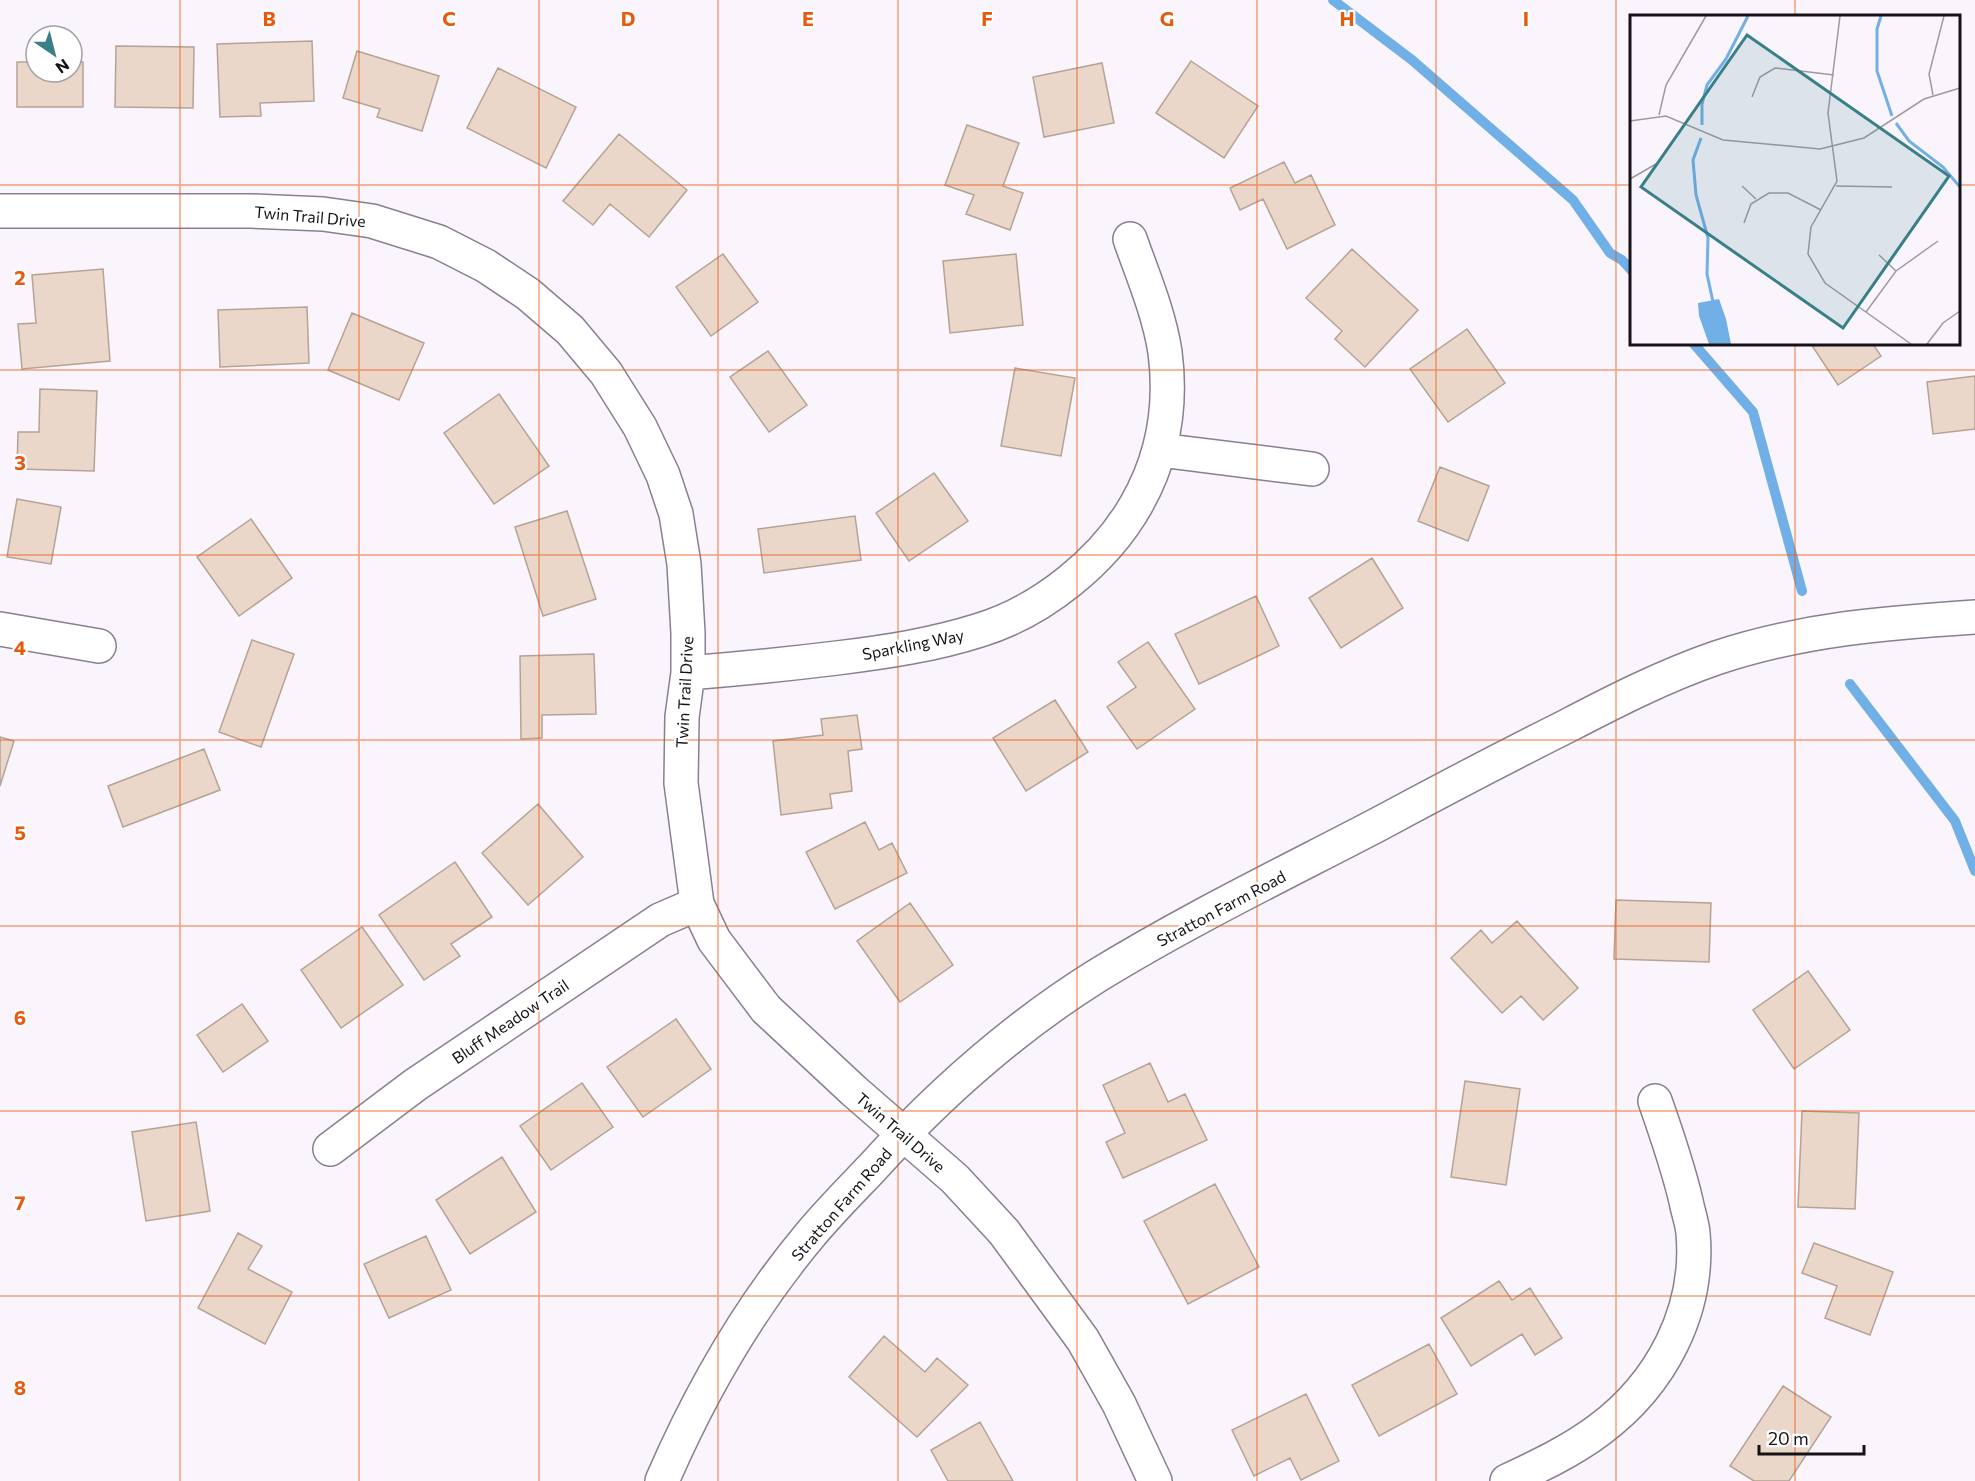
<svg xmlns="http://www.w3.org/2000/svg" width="1975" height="1481" viewBox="0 0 1975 1481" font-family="Commissioner,sans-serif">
<rect width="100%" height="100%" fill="#faf5fd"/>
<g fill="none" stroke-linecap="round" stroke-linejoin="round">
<path stroke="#71b0e6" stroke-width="10" d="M1333,0L1412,60L1573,200L1610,253L1622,260L1632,271
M1694,344L1753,412L1802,591
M1850,684L1955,821L1975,871"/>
</g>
<path fill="#ead7c9" stroke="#b5a395" stroke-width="1.5" d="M312,41L314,101L260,103L261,116L220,117L217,44Z
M116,46L194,47L193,108L115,107Z
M357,51L439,76L422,131L377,117L380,109L343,98Z
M1191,61L1258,106L1224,158L1156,113Z
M17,62H36V72H72V62H83V107H17Z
M1102,63L1114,123L1044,137L1033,77Z
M498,68L576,107L546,168L467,128Z
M967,125L1019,143L1003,186L1023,193L1010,230L966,214L974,195L945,185Z
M619,134L687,190L649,237L610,204L593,225L563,201Z
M1284,162L1295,183L1311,175L1335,225L1287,249L1263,199L1240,210L1230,188Z
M1352,249L1418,310L1365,367L1335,339L1342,331L1306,298Z
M723,254L758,302L711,336L676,287Z
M1016,254L1023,325L950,333L943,261Z
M103,269L110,361L22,369L18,324L36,323L32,275Z
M307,307L309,363L220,367L218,310Z
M352,313L424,343L399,400L328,370Z
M1467,329L1505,383L1448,422L1410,369Z
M1811,344H1873L1881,356L1838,385Z
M768,351L807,405L769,432L730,377Z
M1015,368L1075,378L1061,456L1001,446Z
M1975,376V429L1933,434L1927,382Z
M40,389L97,391L94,471L17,469L18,432H39Z
M499,394L549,466L494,504L444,433Z
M1440,467L1489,486L1468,541L1418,521Z
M934,473L968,521L909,561L876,513Z
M17,499L61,507L51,564L7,557Z
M567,511L596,599L543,616L515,527Z
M855,516L861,560L764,573L758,529Z
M251,519L292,578L239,616L197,557Z
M1372,558L1403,608L1341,648L1309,598Z
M1256,596L1279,646L1199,684L1175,634Z
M252,640L294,654L261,747L219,732Z
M1148,642L1195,709L1137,749L1107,707L1136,687L1118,662Z
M594,654L596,714L542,715V738L521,739L520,656Z
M1055,700L1088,752L1026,791L993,738Z
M857,715L862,749L848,751L852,791L830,794L832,808L781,815L773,741L823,735L821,719Z
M0,737L14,741L0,786Z
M204,749L220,790L123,827L108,786Z
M538,804L583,857L528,905L482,853Z
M865,822L879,850L892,843L907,873L835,909L806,852Z
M455,862L492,917L451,944L460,956L424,980L379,915Z
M1616,900L1711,903L1709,962L1614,959Z
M910,903L953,965L900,1002L857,941Z
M1517,921L1578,988L1543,1020L1521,996L1502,1013L1451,958L1481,930L1492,943Z
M362,927L403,985L341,1028L301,970Z
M1808,971L1850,1030L1794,1069L1753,1010Z
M242,1004L268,1041L223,1072L197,1035Z
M676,1019L711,1069L643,1117L607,1067Z
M1150,1063L1168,1102L1185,1094L1207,1140L1123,1178L1106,1142L1125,1133L1103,1085Z
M1465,1081L1520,1089L1506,1185L1451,1177Z
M582,1083L613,1127L551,1170L520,1126Z
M1802,1111L1859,1113L1855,1209L1798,1207Z
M196,1122L210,1211L146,1221L132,1132Z
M502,1157L536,1212L470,1254L436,1200Z
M1215,1184L1259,1267L1188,1304L1144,1221Z
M238,1233L262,1246L248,1269L292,1292L265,1344L198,1308Z
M426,1236L451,1290L389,1318L364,1264Z
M1814,1243L1893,1272L1870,1335L1825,1318L1837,1286L1802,1273Z
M1499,1281L1512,1300L1530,1288L1562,1338L1535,1355L1522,1334L1471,1366L1441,1318Z
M884,1336L925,1372L937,1358L968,1385L917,1437L849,1377Z
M1429,1344L1457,1394L1379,1436L1352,1385Z
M1783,1386L1831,1417L1789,1481H1754L1730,1466Z
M1306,1394L1339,1461L1301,1480L1290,1458L1254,1476L1232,1430Z
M980,1422L1013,1481H948L931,1450Z"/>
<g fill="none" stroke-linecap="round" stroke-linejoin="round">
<defs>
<path id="minor" d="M0,211H251L323,214L372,221L439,242L486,266L528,294L570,330L606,373L640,427L663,475L676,514L684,564L688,633V673L682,717L681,783L697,904L714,940L766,1009L854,1091L955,1179L1004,1232L1083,1340L1119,1404L1155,1481
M1160,450L1312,469
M0,629L99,646
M688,673C738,669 788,664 837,658C886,652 933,645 980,630C1042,611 1104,561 1136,505C1163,458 1172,406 1165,352C1159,313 1143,276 1130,239
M330,1149L415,1085L660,920L697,904
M662,1481C700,1393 748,1309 810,1235C829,1212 850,1191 871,1169C937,1096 1011,1030 1095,977C1186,921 1283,874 1377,825C1440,791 1503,758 1567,726C1615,701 1664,676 1716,658C1803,629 1885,623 1975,617
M1507,1481C1539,1466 1571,1451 1599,1430C1661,1384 1700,1311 1693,1233C1692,1222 1688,1212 1686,1201C1678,1167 1667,1135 1655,1101"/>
</defs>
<use href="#minor" stroke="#897f90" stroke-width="36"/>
<use href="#minor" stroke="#fff" stroke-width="33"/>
</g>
<path fill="none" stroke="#e8590c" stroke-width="1.5" stroke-opacity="0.55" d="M180,0V1481M359,0V1481M539,0V1481M718,0V1481M898,0V1481M1077,0V1481M1257,0V1481M1436,0V1481M1616,0V1481M1795,0V16M0,185H1632M1958,185H1975M1795,344V1481M0,370H1975M0,555H1975M0,740H1975M0,926H1975M0,1111H1975M0,1296H1975"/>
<g text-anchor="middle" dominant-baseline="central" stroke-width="4.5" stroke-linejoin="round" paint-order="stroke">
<g font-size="16" fill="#161218" stroke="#fff">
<text transform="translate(310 216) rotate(5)">Twin Trail Drive</text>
<text transform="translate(913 644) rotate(-11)">Sparkling Way</text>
<text transform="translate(684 692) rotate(-87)">Twin Trail Drive</text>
<text transform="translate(1221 908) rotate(-28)">Stratton Farm Road</text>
<text transform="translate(510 1021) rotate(-34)">Bluff Meadow Trail</text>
<text transform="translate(901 1132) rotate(41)">Twin Trail Drive</text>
<text transform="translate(841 1204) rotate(-49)">Stratton Farm Road</text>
</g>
</g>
<g transform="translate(1630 15)">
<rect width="330" height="330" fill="#faf5fd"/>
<path d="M89,284L96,304L101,329H79L69,301L68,288Z" fill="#71b0e6"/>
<path fill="none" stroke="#71b0e6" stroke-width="3" d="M251,1L247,14V56L262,101M266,108L279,126L313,152L330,172M72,110V89L77,70L96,44L118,1M71,123L63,145L66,180L78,223L77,259L83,287"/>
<path fill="none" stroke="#9f9aa1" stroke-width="1.5" d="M210,1L198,98L207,166L181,212L178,239L195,268L281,329M303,80L299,59L314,1M122,82L130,62L145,53L204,60M29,100L36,70L76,1M0,106L36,101L93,125L190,134L234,123L294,84L330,73M0,164L26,149M112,171L126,184M206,171L262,172M114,208L121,189L139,178H158L191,195M249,240L266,256M236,297L266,256L308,226M297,329L313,308L330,296"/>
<path fill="#387f87" fill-opacity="0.15" stroke="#387f87" stroke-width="3" d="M117,20L319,161L213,313L11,172Z"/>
<rect width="330" height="330" fill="none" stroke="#161218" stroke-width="3"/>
</g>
<g font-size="20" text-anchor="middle" font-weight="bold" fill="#e8590c" stroke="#fff" stroke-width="4.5" stroke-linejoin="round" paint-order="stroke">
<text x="269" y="26">B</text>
<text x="449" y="26">C</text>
<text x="628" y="26">D</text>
<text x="808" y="26">E</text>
<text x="987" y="26">F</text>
<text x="1167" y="26">G</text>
<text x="1347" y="26">H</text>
<text x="1526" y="26">I</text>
<text x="20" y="285">2</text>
<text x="20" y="470">3</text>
<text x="20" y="655">4</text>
<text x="20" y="840">5</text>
<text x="20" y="1025">6</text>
<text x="20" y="1210">7</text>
<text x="20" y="1395">8</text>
</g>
<g transform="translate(54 54) rotate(145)"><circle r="28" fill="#ffffff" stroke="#a2a0a3" stroke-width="1.5"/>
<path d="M0-4.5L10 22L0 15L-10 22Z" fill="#387f87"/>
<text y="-9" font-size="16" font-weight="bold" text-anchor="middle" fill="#161218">N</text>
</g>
<path d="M1759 1445v9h105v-9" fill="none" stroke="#161218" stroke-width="3"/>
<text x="1768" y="1445" font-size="18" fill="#161218" stroke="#ffffff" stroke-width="4.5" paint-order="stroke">20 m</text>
</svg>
